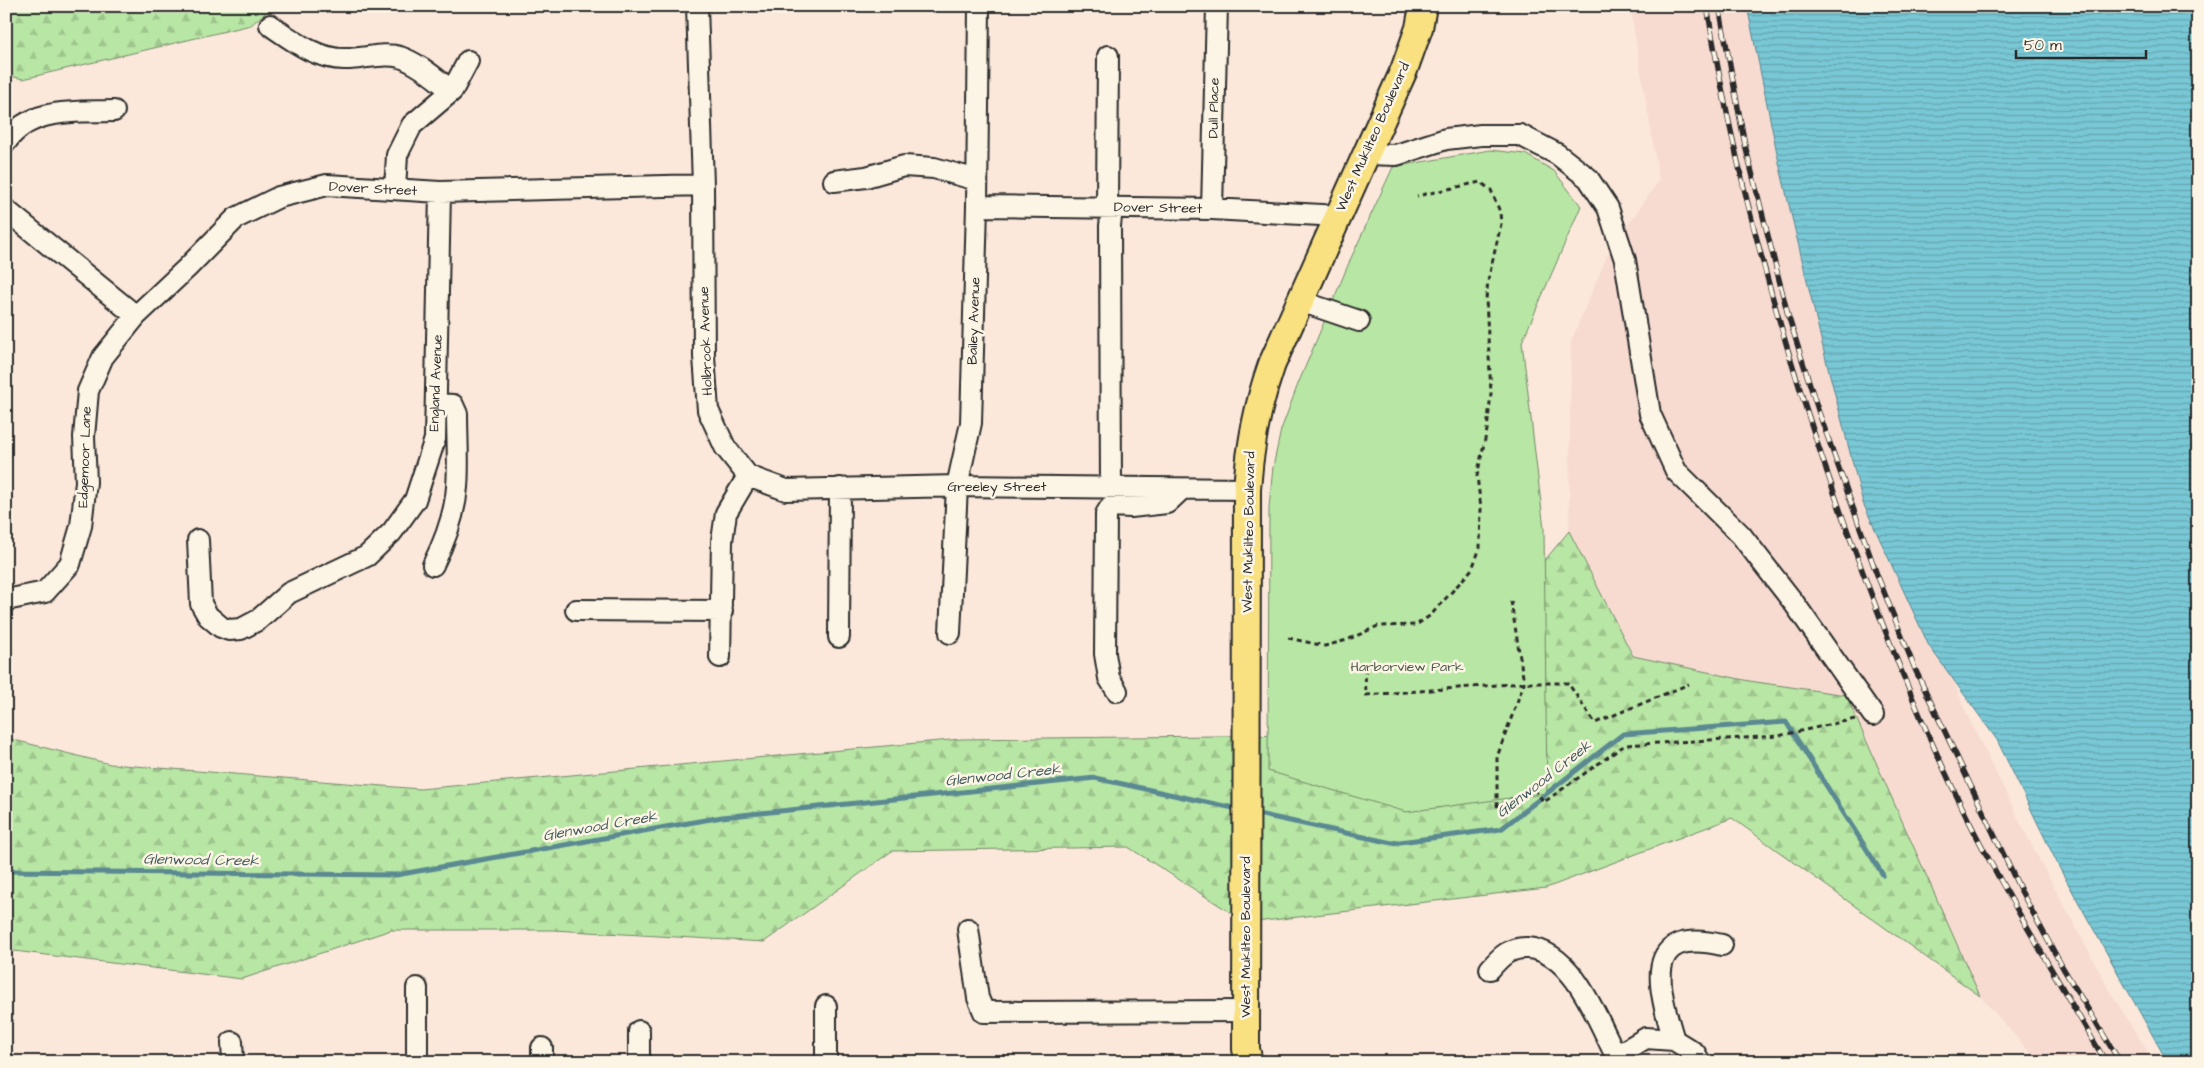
<svg xmlns="http://www.w3.org/2000/svg" width="2204" height="1068" viewBox="0 0 2204 1068" font-family="'Architects Daughter',sans-serif">
<defs>
<pattern id="forest-firs" width="22" height="20" patternUnits="userSpaceOnUse" patternTransform="scale(1.25)"><rect width="22" height="20" fill="#b8e6a4"/><path d="M5 1l3.5 6h-7zM16 11l3.5 6h-7z" fill="#9ec58d"/></pattern>
<pattern id="water-rules" width="6" height="5" patternUnits="userSpaceOnUse" patternTransform="scale(1.25)"><rect width="6" height="5" fill="#79c8d6"/><path d="M0 2.5h6" fill="none" stroke="#63a3ae"/></pattern>
</defs>
<rect width="100%" height="100%" fill="#fbe8db"/>
<filter id="ink" filterUnits="userSpaceOnUse"><feTurbulence type="fractalNoise" baseFrequency=".02" numOctaves="2"/><feDisplacementMap in="SourceGraphic" scale="10" xChannelSelector="R" yChannelSelector="G"/><feConvolveMatrix kernelMatrix="1 2 1 2 8 2 1 2 1" color-interpolation-filters="sRGB"/></filter>
<g filter="url(#ink)">
<path fill="#f7dbd1" d="M1630,6H1764L1875,473L1965,710L2029,840L2110,991L2154,1062H2038L1980,996L1846,695L1749,681L1633,656L1569,531L1571,341L1607,256L1659,180Z"/>
<path fill="url(#forest-firs)" stroke="#728868" d="M6,6H273L251,25L23,79L6,75Z
M1569,531L1633,656L1749,681L1846,695L1980,996L1732,818L1546,888L1247,923L1128,847L892,851L764,942L553,930H391L242,979L6,950V738L110,764L420,789L961,739L1302,735L1511,601Z"/>
<path fill="#b8e6a4" stroke="#728868" d="M1490,150L1525,154L1554,171L1581,206L1522,342L1544,529L1547,793L1406,812L1268,771L1269,507L1273,467L1281,430L1298,384L1351,258L1393,167Z"/>
<path fill="url(#water-rules)" stroke="#5a8992" d="M1747,6H2198V1062H2168L2163,1054L2060,869L1997,740L1929,646L1863,503L1824,352L1779,163Z"/>
<g fill="none" stroke-linecap="round" stroke-linejoin="round">
<path stroke="#5a8992" stroke-width="5" d="M1253,813L1392,843L1501,829L1623,734L1786,722L1883,875
M6,871L396,875L722,817L1095,778L1238,809"/>
<defs>
<path id="minor" d="M697,6L703,185L704,357L708,410L725,447L748,476L726,513L722,541L720,657
M270,25C292,40 317,60 346,59C364,59 384,52 400,57C420,64 436,79 452,91
M6,142C30,107 76,112 114,111
M1367,154L1396,155L1446,139L1481,135H1520L1557,154L1588,178L1608,208L1625,260L1650,414L1676,471L1741,535L1794,603L1873,715
M834,181L866,177L904,166L934,168L977,180
M395,189L397,155L412,125L452,91L468,61
M977,206L1212,209L1339,216
M1107,208L1108,56
M1212,209L1217,6
M6,210L136,316
M1300,301L1359,321
M748,476L786,490L957,486L1247,489
M1111,488L1110,226L1112,208
M198,540L201,604L208,616L221,627L229,630L241,629L258,620L289,593L367,556L392,532L415,500L435,439L440,192
M433,565C445,541 455,514 457,487C459,463 457,438 457,414L453,405L436,404
M6,598L11,599L45,592L70,564L81,526L86,482L84,437L88,391L103,357L136,316L187,268L236,218L279,197L327,185L440,192L703,185
M576,610L722,611
M950,633L957,486L971,423L977,206L979,6
M839,637L840,488
M1117,691L1109,678L1105,654L1106,514L1111,506L1131,507L1167,503L1182,489
M968,929L978,998L984,1012L1246,1011
M1490,969C1501,956 1510,947 1528,948C1573,951 1598,1021 1616,1056
M417,988V1062
M639,1031V1062
M1674,1040C1658,988 1641,926 1722,945
M232,1042L233,1062
M542,1048V1062
M826,1062V1006
M1613,1062L1616,1056L1646,1038L1674,1040L1695,1053L1700,1062"/>
<path id="major" d="M1249,1062L1246,1049L1247,489C1250,445 1257,406 1272,364L1404,70L1419,28L1423,6"/>
</defs>
<use href="#minor" stroke="#2b2b2b" stroke-width="24"/>
<use href="#major" stroke="#2b2b2b" stroke-width="30"/>
<path stroke="#2b2b2b" stroke-width="3" stroke-dasharray="5 4" stroke-linecap="butt" d="M1511,601L1524,683L1497,757V806L1534,789L1544,802L1625,745L1778,736L1855,719
M1288,638L1325,646L1347,640L1378,626L1416,625L1431,615L1472,569L1480,548L1481,508L1477,476L1487,430L1491,393L1486,299L1488,281L1501,224L1500,212L1491,190L1480,182L1417,196
M1365,668L1366,695L1524,683H1568L1595,723L1689,684"/>
<use href="#minor" stroke="#fcf5e5" stroke-width="20"/>
<use href="#major" stroke="#f9e181" stroke-width="26"/>
<defs>
<path id="rail" d="M1707,6C1736,183 1785,355 1845,524C1886,636 1930,749 1986,854C2024,924 2065,993 2106,1062
M1719,6L1745,145L1788,315L1818,410L1876,572L1915,669L2021,891L2063,968L2120,1062"/>
</defs>
<use href="#rail" stroke="#2b2b2b" stroke-width="5.5"/>
<use href="#rail" stroke="#fcf5e5" stroke-width="4" stroke-dasharray="11" stroke-linecap="butt"/>
</g>
</g>
<g text-anchor="middle" dominant-baseline="central" stroke-width="5" stroke-linejoin="round" paint-order="stroke">
<g font-size="14" fill="#2b2b2b" stroke="#fcf5e5">
<text transform="translate(1214 108) rotate(-89)">Dull Place</text>
<text transform="translate(1373 137) rotate(-66)">West Mukilteo Boulevard</text>
<text transform="translate(373 189) rotate(3)">Dover Street</text>
<text transform="translate(1158 208) rotate(1)">Dover Street</text>
<text transform="translate(974 321) rotate(-88)">Bailey Avenue</text>
<text transform="translate(706 341) rotate(-92)">Holbrook Avenue</text>
<text transform="translate(436 383) rotate(-88)">England Avenue</text>
<text transform="translate(85 457) rotate(-88)">Edgemoor Lane</text>
<text x="997" y="487">Greeley Street</text>
<text transform="translate(1249 532) rotate(-89)">West Mukilteo Boulevard</text>
<text transform="translate(1246 937) rotate(-90)">West Mukilteo Boulevard</text>
</g>
<g font-size="14" fill="#4e5a49" stroke="#fcf5e5">
<text x="1407" y="667">Harborview Park</text>
</g>
<g font-size="15" font-style="italic" fill="#425a5e" stroke="#fcf5e5">
<text transform="translate(1003 775) rotate(-6)">Glenwood Creek</text>
<text transform="translate(1544 779) rotate(-38)">Glenwood Creek</text>
<text transform="translate(600 826) rotate(-10)">Glenwood Creek</text>
<text transform="translate(201 860) rotate(1)">Glenwood Creek</text>
</g>
</g>
<rect width="2204" height="1068" fill="none" stroke="#fcf5e5" stroke-width="25"/>
<rect x="12" y="12" width="2179" height="1043" fill="none" stroke="#2b2b2b" stroke-width="2" filter="url(#ink)"/>
<path d="M2016 50v8h130v-8" fill="none" stroke="#2b2b2b" stroke-width="2.5"/>
<text x="2024" y="50" font-size="15" fill="#2b2b2b" stroke="#fcf5e5" stroke-width="4" paint-order="stroke">50 m</text>
</svg>
